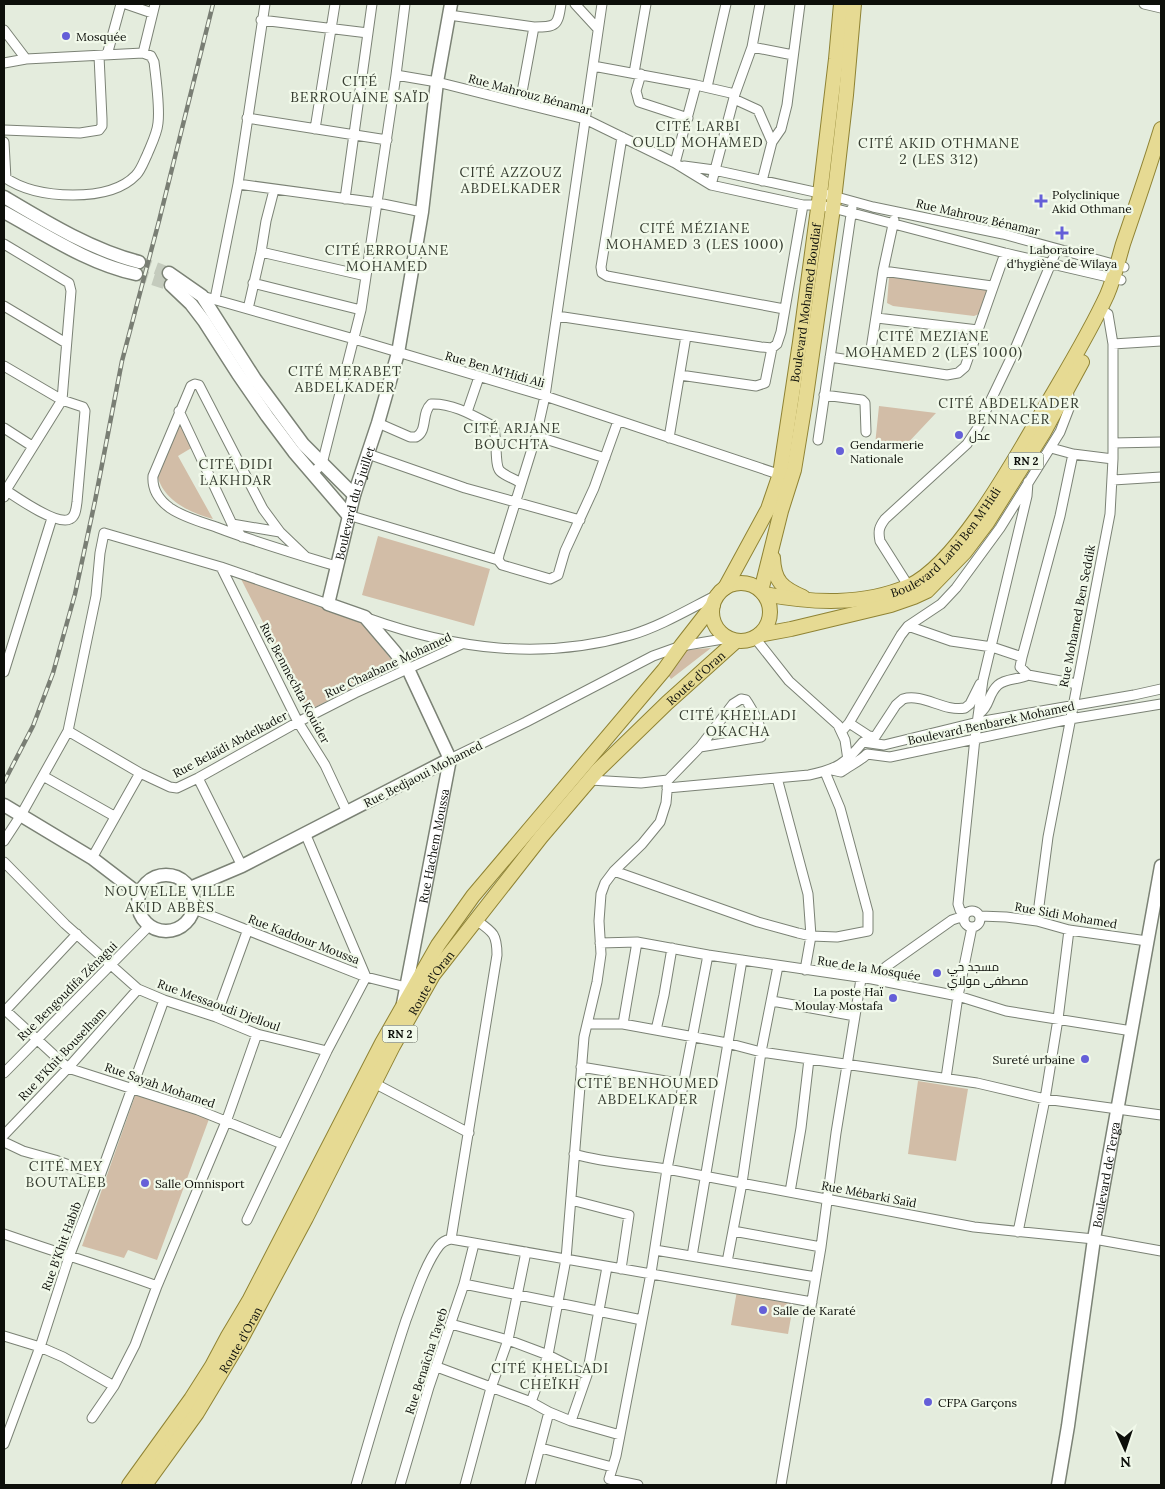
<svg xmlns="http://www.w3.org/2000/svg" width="1165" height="1489" viewBox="0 0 1165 1489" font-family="Lora,Cairo,serif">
<rect width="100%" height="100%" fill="#e4ecdd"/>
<path fill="#d2bda7" d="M893,274L984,286L987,291L979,314L974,316L893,306L887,303L889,277Z
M879,406L936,413L904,447L875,445Z
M178,416L193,447L178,456L213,519C190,513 160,499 157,472Z
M378,536L490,569L474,626L362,595Z
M241,579L364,622L395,665L308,711Z
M711,648L671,679L666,672L685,650Z
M918,1081L968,1089L956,1161L908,1154Z
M136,1093L209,1119L157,1260L128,1250L124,1258L82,1246Z
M738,1285L795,1295L788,1334L731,1325Z"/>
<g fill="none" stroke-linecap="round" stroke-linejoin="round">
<path stroke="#c4cbbd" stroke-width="12" stroke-dasharray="12 6" stroke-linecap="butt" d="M139,262L169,273
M136,274L171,285"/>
<defs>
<path id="street" d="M126,4L152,13
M575,4L598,29
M602,4L545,396L536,436L499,555L498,560L502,565L550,579L558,575L565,551L594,488L618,421
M1144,4L1161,8
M449,15L534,27L520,103
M261,20L368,33
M534,27C556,27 558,26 561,4
M4,30L26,59
M752,47L793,55
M143,53L155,4
M107,55L121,4
M4,63L26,59L143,53L151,56L154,62C156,78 160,107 158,123C157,134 151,145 147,155C144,161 141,170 136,175C120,192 95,195 73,195C48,195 24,191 4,177
M593,66L696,85L675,163
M634,73L646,4
M641,74L636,91L639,102L688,118
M396,75L437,82L585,119L675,163L711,185L803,205H818L833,208L1005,253L1121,280
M696,85L735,94L711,185
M707,87L726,4
M735,94L752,47L760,4
M734,99L758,110L772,142
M247,118L387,140
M315,129L335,4
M4,130L80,133L99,130L102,126V119L99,56
M622,137L601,267L602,273L607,276L784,309
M4,142L6,179
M684,166L714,170L833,196L873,207L1003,234L1124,267
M762,181L772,142L781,129L787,105L800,4
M238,184L378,203L422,212
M345,199L372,4
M4,244L69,283L71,291L62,400L6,490L4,497
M261,252L366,276
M883,271L992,286
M253,283L361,310
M202,296L354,339L545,396L784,476
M215,299L238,184L265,4
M4,306L66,343
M248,309L261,252L266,221L274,190
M557,316L761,347L772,348L777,344L781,332L803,205
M877,318L978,330
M1113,344L1161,341
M830,357L947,375L958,373L965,367L1003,259
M869,362L883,271L894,220
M4,366L62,400L83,407L85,411L77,502C76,508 76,516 70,519C57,526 16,497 4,489
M680,375L756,386L765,383L772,348
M824,395L862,400L865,403L866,432
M179,411L232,524L242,537
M467,412L479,377
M378,423L410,437H416C428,431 421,413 431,404C453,403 474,416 493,426C498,438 494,465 500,471C505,476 515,479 521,483
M4,428L32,446
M536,436L605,458
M669,438L686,336
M818,440L852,208
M1113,443L1161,442
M1051,448L1073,454L1113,459
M368,454L465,488L580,520
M313,473L322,464L361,310L396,75L405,4
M1113,480L1161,477
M348,515L498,560
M232,524L280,532
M305,556L280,532L263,509L199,385L195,384L191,386L153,476C152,489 159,500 170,508C183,517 201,522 216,527C255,542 296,554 336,566
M221,567L298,722L325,765L347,812
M911,590L880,541C878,531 879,527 885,519L967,444L977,429L1012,356L1057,249
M367,618C454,649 541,661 631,635C661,626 689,609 717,595
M908,626L951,641L992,647L1022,657L1020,667L1028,675L1077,684
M755,638L789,681L838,725L845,740L848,760L852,761
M1022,657L1060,516L1073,454
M4,672L52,518
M741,699L746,700C752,710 762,725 761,737L700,747L733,704Z
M979,714C991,705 987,695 998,685C1006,678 1018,680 1028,675
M849,723L869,736L875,737L896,705L903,699C923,693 944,712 965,708L970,704L980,684
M68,731L140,773L170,787L177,788L198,778L298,722L355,693L462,644
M842,731L849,723L901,635L908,626L941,604L956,588L1000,528L1060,432L1070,406L1068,388
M450,759L526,722L653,656L681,646L729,638
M832,770L841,772C849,766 862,760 867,754L890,757L1070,719L1161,704
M43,776L114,816
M198,778L242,866
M777,778L808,894L811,936L805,970
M668,780L700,747
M667,788L809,775C837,769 845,764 863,742L884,745L978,722L1134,695L1161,689
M4,841L21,815L68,731L96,596L100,553L104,533L221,567L328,604
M92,858L140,773
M4,862L65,924L138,989L164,1000L216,1017L257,1034L327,1051
M614,871L758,922L798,933L811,936L837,937L868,931V912L840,808L825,772
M194,909L366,977L406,987
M964 919a8 8 0 1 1 16 0a8 8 0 1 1-16 0Z
M965,915L960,910L958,904L975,738L983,680L1027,496L1028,482
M980,916L1006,917L1037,921L1069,930L1147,941
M1037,921L1048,837L1110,514L1113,459V344L1108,314L1100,309
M600,943L637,942L708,955L872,979L958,996L1006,1011L1132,1031
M872,979L887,966L952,920L958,918H964
M772,1001L855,1016
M4,1009L68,1068L198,1110L282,1144
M4,1012L77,934
M216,1017L248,929
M587,1024H623L727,1043L761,1052L977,1083L1045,1099L1161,1115
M623,1024L637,942
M656,1030L664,995L672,948
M581,1067L684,1084
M4,1073L149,926
M946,1078L958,996L972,927
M374,1083L469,1133
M4,1135L68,1068L138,989
M4,1142L23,1151L55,1160L100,1176
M574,1154C605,1163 635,1164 667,1169L974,1227L1094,1239L1161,1251
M790,1192L801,1128L809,1059
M571,1200L629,1215L621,1269
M247,1220L327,1051L366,977L305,833
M733,1231L821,1247
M1018,1232L1045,1099L1058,1019L1069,930
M4,1234C55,1252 106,1267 157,1286L135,1345L114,1386L92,1418
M451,1239L497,955C497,934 493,932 476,920
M655,1250L816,1277
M692,1256L742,960
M727,1262L742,1183L761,1052L778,966
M464,1284L642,1320
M157,1286L226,1122L257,1034
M451,1324L508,1340L548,1355L587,1375
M4,1336L40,1347L63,1357L114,1386
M437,1367L531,1402L549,1412L571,1421L620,1435
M531,1402L548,1355L566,1259L584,1037L597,982L601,954L599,921L601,894L605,883L614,871L642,844L660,822L666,803L668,780L641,783L590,780
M571,1421L587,1375L607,1267
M4,1444L40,1347L69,1257L100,1176L164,1000
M541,1448L612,1467
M356,1485C372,1430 388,1374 406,1320C414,1299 425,1264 439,1246C442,1242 446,1240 451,1239L812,1302
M400,1485L429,1387L464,1284L474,1244
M465,1485L491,1388L508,1340L526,1252
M530,1485L549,1412
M638,1485L609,1479L616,1456L651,1273L667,1169L708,955
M781,1485L821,1247L836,1133L861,979"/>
<g id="secondary">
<path d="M4,197C46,222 92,250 139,262"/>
<path d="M4,212C46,235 89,264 136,274"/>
<path d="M169,273L202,296L255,379L303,444L354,495"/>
<path d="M171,285L191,304L204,321L238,374L267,416L294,452L348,515"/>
<path d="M4,805L92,858L139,894"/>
<circle cx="166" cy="903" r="28"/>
<path d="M190,888L242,866L450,759"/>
<path id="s1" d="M403,1004L450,759L408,669L394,651L365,617L328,604L354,495L378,423L398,353L422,212L437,82L451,4"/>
<path id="s2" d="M1058,1485L1068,1426L1094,1239L1161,866"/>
</g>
<g id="primary">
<path d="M773,558C774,581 782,588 803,597"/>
<circle cx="741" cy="612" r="29"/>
<path id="s3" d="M725,588L768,509L780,474L800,342L820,194L836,59L841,4"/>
<path d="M761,591L781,511L794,470L805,403L833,208L846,95L854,4"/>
<path id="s4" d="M764,594C812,603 863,606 909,586C960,562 1018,453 1047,404C1068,368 1090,332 1107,295C1114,279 1118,261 1123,244C1136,206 1149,168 1161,129"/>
<path d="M759,635L791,629L891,605L914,597L927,591L965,552L987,523L1044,432L1082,362"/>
<path d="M129,1485L191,1399L212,1366L228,1336L250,1299L382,1043L438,945L473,896L664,670L681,646L713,605"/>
<path id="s5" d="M145,1485L197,1413L239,1343L306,1218L393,1046L433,975L541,837L598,770L667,703L736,641"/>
</g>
</defs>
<use href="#street" stroke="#7b8275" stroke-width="11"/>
<use href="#secondary" stroke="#7b8275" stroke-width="15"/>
<use href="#primary" stroke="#8f8334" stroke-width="16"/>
<use href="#street" stroke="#fff" stroke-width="9"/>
<use href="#secondary" stroke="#fff" stroke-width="12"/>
<use href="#primary" stroke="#e6da93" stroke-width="14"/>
<defs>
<path id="rail" d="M4,782L33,726L53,673L75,594L95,501L122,361L159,221L213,4"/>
</defs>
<use href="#rail" stroke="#797e74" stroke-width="4.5"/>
<use href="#rail" stroke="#f1f9ea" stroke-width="2.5" stroke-dasharray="8" stroke-linecap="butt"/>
</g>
<g fill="#655fd8" stroke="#f1f9ea" stroke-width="2">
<circle cx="66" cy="36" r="5"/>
<path d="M1038.5 193.5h5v5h5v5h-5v5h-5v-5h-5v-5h5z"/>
<path d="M1059.5 225.5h5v5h5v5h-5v5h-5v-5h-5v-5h5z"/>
<circle cx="959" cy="435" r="5"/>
<circle cx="840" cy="451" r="5"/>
<circle cx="937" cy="973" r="5"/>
<circle cx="893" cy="998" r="5"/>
<circle cx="1085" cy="1059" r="5"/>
<circle cx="145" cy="1183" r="5"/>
<circle cx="763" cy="1310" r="5"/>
<circle cx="928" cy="1402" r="5"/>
</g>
<g text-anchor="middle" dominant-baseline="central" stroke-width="4.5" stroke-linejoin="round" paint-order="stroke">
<g fill="#f1f9ea" stroke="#51554d" stroke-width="1">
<rect x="1008.5" y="452.5" width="35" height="17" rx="4"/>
<rect x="382.5" y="1025.5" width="35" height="17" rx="4"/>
</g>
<g font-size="11" font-weight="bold" fill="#0d0f0a">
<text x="1026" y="461">RN 2</text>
<text x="400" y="1034">RN 2</text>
</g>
<g font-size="12" fill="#0d0f0a" stroke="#f1f9ea" text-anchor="start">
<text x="76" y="36">Mosquée</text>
<text x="1052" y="194">Polyclinique<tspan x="1052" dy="14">Akid Othmane</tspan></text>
<text x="1062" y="249" text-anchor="middle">Laboratoire<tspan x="1062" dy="14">d'hygiène de Wilaya</tspan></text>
<text x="969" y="435">عدل</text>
<text x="850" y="444">Gendarmerie<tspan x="850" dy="14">Nationale</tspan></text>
<text x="947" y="966">مسجد حي<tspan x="947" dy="14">مصطفى مولاي</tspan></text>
<text x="883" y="991" text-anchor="end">La poste Haï<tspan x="883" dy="14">Moulay Mostafa</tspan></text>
<text x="1075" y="1059" text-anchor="end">Sureté urbaine</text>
<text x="155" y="1183">Salle Omnisport</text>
<text x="773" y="1310">Salle de Karaté</text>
<text x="938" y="1402">CFPA Garçons</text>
</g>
<g font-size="12" fill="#0d0f0a" stroke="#f1f9ea">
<text transform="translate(530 94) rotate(15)">Rue Mahrouz Bénamar</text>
<text transform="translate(978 217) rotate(13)">Rue Mahrouz Bénamar</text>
<text stroke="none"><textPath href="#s3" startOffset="300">Boulevard Mohamed Boudiaf</textPath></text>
<text transform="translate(495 369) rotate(16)">Rue Ben M'Hidi Ali</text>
<text stroke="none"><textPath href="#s1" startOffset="560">Boulevard du 5 juillet</textPath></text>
<text stroke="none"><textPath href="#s4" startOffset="204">Boulevard Larbi Ben M'Hidi</textPath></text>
<text transform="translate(1077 616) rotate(-79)">Rue Mohamed Ben Seddik</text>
<text transform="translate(388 665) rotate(-25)">Rue Chaabane Mohamed</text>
<text stroke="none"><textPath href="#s5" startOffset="984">Route d'Oran</textPath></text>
<text transform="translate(295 683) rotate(62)">Rue Benmechta Kouider</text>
<text transform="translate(991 723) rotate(-12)">Boulevard Benbarek Mohamed</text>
<text transform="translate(230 744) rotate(-28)">Rue Belaïdi Abdelkader</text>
<text transform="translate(423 774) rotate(-27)">Rue Bedjaoui Mohamed</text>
<text stroke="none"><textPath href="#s1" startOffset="161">Rue Hachem Moussa</textPath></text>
<text transform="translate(1066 915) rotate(10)">Rue Sidi Mohamed</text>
<text transform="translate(304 939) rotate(21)">Rue Kaddour Moussa</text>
<text transform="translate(869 968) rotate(9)">Rue de la Mosquée</text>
<text stroke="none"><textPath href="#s5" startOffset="579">Route d'Oran</textPath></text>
<text transform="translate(67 991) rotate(-45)">Rue Bengoudifa Zénagui</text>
<text transform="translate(219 1005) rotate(20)">Rue Messaoudi Djelloul</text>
<text transform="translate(62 1054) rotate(-47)">Rue B'Khit Bouselham</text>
<text transform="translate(160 1085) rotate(19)">Rue Sayah Mohamed</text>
<text stroke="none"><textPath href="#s2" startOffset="314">Boulevard de Terga</textPath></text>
<text transform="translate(869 1194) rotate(11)">Rue Mébarki Saïd</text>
<text transform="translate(61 1246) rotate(-70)">Rue B'Khit Habib</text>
<text stroke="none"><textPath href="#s5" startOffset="174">Route d'Oran</textPath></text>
<text transform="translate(426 1361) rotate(-72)">Rue Benaïcha Tayeb</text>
</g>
<g font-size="14" letter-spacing="1" fill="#363c30" stroke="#f1f9ea">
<text x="360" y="81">CITÉ<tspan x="360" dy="16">BERROUAINE SAÏD</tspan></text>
<text x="698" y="126">CITÉ LARBI<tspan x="698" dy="16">OULD MOHAMED</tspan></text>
<text x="939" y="143">CITÉ AKID OTHMANE<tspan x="939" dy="16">2 (LES 312)</tspan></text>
<text x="511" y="172">CITÉ AZZOUZ<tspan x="511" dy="16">ABDELKADER</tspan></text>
<text x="695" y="228">CITÉ MÉZIANE<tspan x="695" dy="16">MOHAMED 3 (LES 1000)</tspan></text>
<text x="387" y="250">CITÉ ERROUANE<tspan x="387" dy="16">MOHAMED</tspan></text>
<text x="934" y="336">CITÉ MEZIANE<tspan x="934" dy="16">MOHAMED 2 (LES 1000)</tspan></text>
<text x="345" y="371">CITÉ MERABET<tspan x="345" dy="16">ABDELKADER</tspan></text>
<text x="1009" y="403">CITÉ ABDELKADER<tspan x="1009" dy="16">BENNACER</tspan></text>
<text x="512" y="428">CITÉ ARJANE<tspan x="512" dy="16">BOUCHTA</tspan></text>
<text x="236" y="464">CITÉ DIDI<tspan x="236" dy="16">LAKHDAR</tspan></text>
<text x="738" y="715">CITÉ KHELLADI<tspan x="738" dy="16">OKACHA</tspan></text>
<text x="170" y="891">NOUVELLE VILLE<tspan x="170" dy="16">AKID ABBÈS</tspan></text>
<text x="648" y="1083">CITÉ BENHOUMED<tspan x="648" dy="16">ABDELKADER</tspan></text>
<text x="66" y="1166">CITÉ MEY<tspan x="66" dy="16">BOUTALEB</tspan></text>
<text x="550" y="1368">CITÉ KHELLADI<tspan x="550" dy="16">CHEÏKH</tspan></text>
</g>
</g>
<rect width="1165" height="1489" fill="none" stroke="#0d0f0a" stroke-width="10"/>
<g transform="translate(1125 1449) rotate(177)" stroke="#f1f9ea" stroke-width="4" paint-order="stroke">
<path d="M0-4L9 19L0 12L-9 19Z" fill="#0d0f0a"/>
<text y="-8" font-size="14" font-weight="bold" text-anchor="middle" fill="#0d0f0a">N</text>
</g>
</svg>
